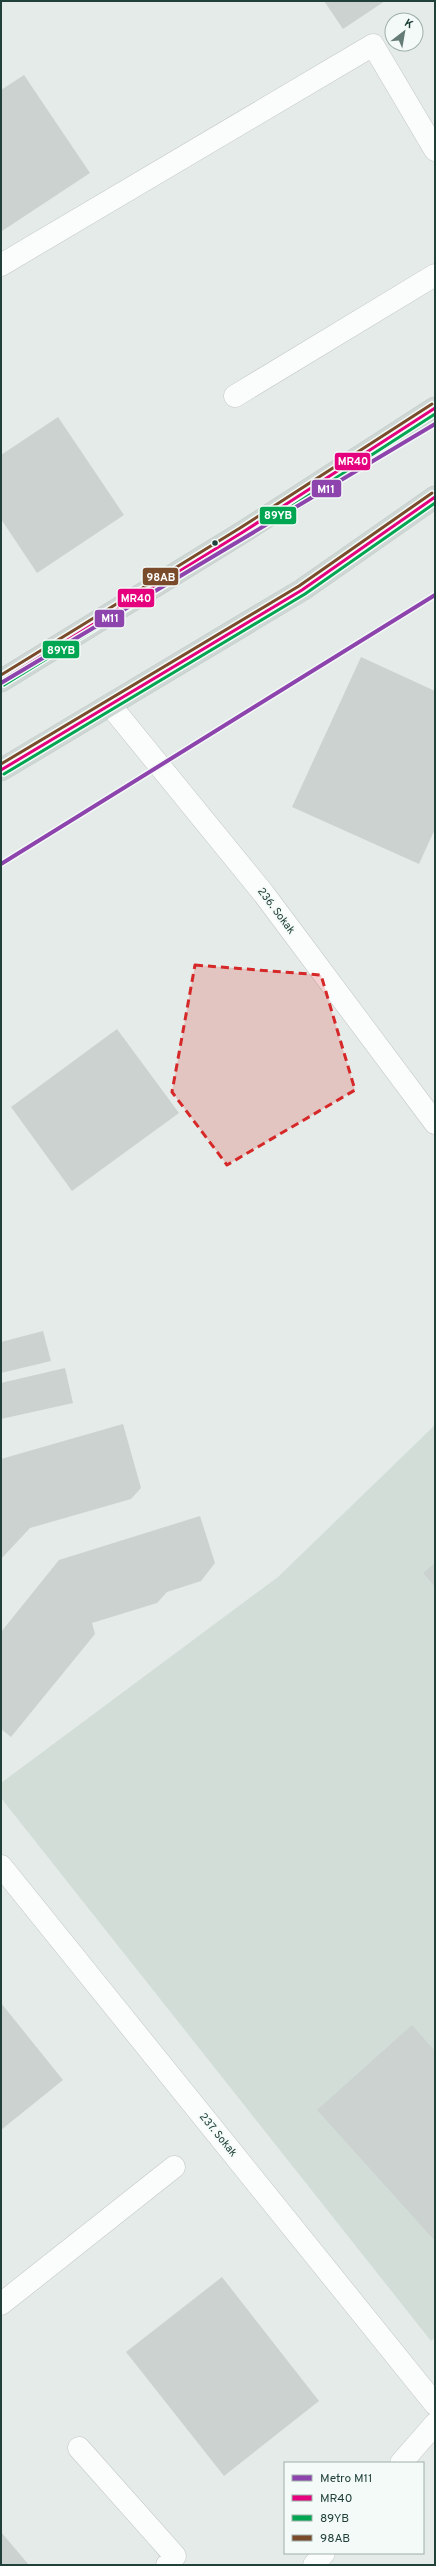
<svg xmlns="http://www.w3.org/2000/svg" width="436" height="2566" viewBox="0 0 436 2566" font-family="Overpass,sans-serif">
<rect width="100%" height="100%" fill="#e5ebe8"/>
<path fill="#d2ddd8" d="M435,1425V2338L431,2341L1,1798V1783L278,1577Z"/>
<path fill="#ccd2d0" d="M324,1H385L343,29Z
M24,75L90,173L2,231L1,90Z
M58,417L124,515L37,573L1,519V455Z
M361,657L435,691V829L419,864L292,807Z
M117,1029L179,1113L72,1191L11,1107Z
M43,1331L51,1361L1,1373V1342Z
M65,1368L73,1403L1,1419V1383Z
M123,1424L141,1488L131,1499L30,1528L1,1559V1459Z
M200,1516L215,1563L201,1581L167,1592L157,1603L92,1623L95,1634L11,1737L1,1729V1632L59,1560Z
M435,1563V1587L423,1573Z
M1,2003L63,2080L1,2130Z
M412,2025L435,2051V2241L317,2110Z
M222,2277L319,2401L224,2476L126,2352Z
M1,2532L29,2565H1Z"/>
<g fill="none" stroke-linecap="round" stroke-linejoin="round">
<defs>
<path id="minor" d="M1,265L373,45L435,150
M235,396L435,275
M110,705L264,894L435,1123
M1,1866L435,2404
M1,2304L174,2167
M79,2448L175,2556L167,2565
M401,2463L435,2424
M314,2565L324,2553"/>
<path id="major" d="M1,681L243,532L435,408
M1,770L302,590L435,497"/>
</defs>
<use href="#minor" stroke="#c2c8c5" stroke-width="23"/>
<use href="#major" stroke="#c0cac8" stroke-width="23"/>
<use href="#minor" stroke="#fbfcfc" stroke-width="22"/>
<use href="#major" stroke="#ced7d4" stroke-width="22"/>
<defs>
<path id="bus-1" d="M1,681L243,532L435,408
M1,770L302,590L435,497"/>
<path id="bus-2" d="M4,685L246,536L435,414
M4,774L305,594L435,503"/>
<path id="bus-3" d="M1,675L240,528L432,404
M1,764L299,586L432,493"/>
</defs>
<use href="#bus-1" stroke="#f3faf7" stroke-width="6"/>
<use href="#bus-2" stroke="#f3faf7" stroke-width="6"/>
<use href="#bus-3" stroke="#f3faf7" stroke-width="6"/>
<use href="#bus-1" stroke="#e5007d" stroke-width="3"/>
<use href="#bus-2" stroke="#00a651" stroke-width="3"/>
<use href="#bus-3" stroke="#7a4b2a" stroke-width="3"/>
<defs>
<path id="metro-1" d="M1,683L435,424
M1,864L435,595"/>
</defs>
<use href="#metro-1" stroke="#f3faf7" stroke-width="7"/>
<use href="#metro-1" stroke="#8e44ad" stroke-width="4"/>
</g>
<path fill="#d62828" fill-opacity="0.2" stroke="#d62828" stroke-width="3" stroke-dasharray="8 5" stroke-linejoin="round" d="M195,965L321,975L355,1090L227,1165L172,1092Z"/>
<circle fill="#204039" stroke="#f3faf7" stroke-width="1.5" cx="215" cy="543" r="3.5"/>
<g text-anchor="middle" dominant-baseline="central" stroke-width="3" stroke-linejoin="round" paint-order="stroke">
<g font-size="11" fill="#204039" stroke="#f3faf7">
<text transform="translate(276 911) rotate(53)">236. Sokak</text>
<text transform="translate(218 2135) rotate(51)">237. Sokak</text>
</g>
</g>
<g stroke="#f3faf7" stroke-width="1.5">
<rect x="334" y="452" width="37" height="19" rx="4" fill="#e5007d"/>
<rect x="311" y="479" width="31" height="19" rx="4" fill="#8e44ad"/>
<rect x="259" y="506" width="38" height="19" rx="4" fill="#00a651"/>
<rect x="142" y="567" width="37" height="19" rx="4" fill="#7a4b2a"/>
<rect x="117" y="588" width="38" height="20" rx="4" fill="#e5007d"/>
<rect x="94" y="609" width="31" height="19" rx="4" fill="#8e44ad"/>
<rect x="42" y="640" width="38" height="19" rx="4" fill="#00a651"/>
</g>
<g font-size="11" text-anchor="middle" font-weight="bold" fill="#fff">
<text x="353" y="465">MR40</text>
<text x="326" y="493">M11</text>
<text x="278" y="519">89YB</text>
<text x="161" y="581">98AB</text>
<text x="136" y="602">MR40</text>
<text x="110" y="622">M11</text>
<text x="61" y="654">89YB</text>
</g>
<rect width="436" height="2566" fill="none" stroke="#204039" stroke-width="4"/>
<rect x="284" y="2462" width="140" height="92" fill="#f3faf7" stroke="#9fb0ab"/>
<rect x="292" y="2475" width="20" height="6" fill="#8e44ad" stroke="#9fb0ab"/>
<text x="320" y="2482" font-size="12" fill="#204039">Metro M11</text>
<rect x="292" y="2495" width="20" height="6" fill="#e5007d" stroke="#9fb0ab"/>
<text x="320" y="2502" font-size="12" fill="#204039">MR40</text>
<rect x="292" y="2515" width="20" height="6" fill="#00a651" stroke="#9fb0ab"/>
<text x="320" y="2522" font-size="12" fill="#204039">89YB</text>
<rect x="292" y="2535" width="20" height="6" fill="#7a4b2a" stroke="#9fb0ab"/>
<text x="320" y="2542" font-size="12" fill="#204039">98AB</text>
<g transform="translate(404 32) rotate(31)"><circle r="19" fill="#f3faf7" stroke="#9fb0ab"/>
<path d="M0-3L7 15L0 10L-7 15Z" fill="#657c76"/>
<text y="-6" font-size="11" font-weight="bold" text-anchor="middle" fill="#204039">K</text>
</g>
</svg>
